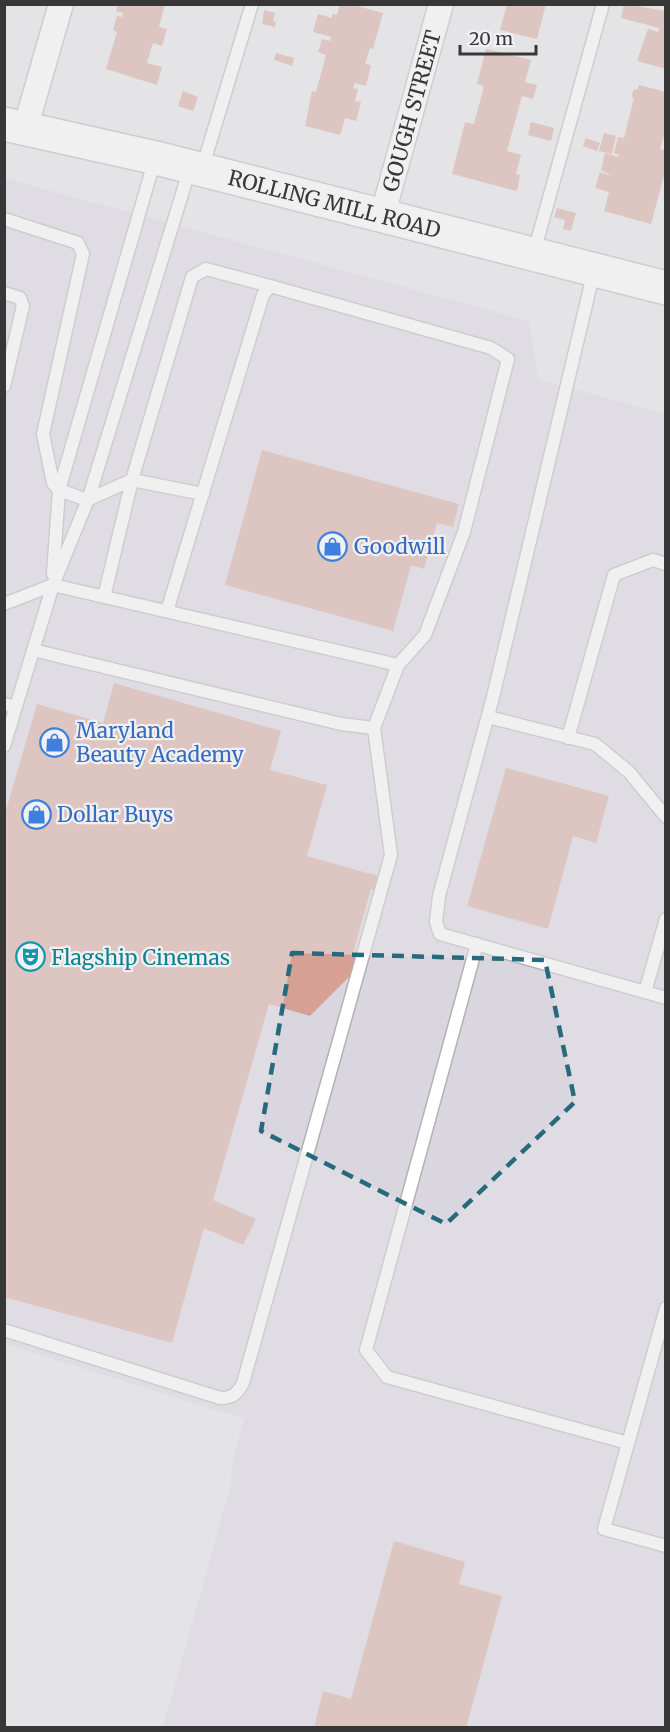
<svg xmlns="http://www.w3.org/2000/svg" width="670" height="1732" viewBox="0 0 670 1732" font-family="Merriweather,serif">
<rect width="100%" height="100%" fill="#e4e3e6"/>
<path fill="#d9d6e0" d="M4,178L529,321L538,379L665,414V1727H163L231,1484L232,1463L244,1419L5,1344Z"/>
<path fill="#d6a095" d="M118,4H165L159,27L167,29L162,46L153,43L147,63L162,67L157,85L106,69L117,32L113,30L117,16L122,17L123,13L116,11Z
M340,4H350L383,13L373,49L370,48L365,64L371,65L366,86L355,83L353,88L358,89L355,101L361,102L356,121L345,118L340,135L305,126L312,91L316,92L326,55L318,52L322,39L330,41L331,37L313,32L318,14L332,18V14L337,15Z
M507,4H546L537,39L500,30Z
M624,4L666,11V69L637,61L648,29L658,32L659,28L621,18Z
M264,10L275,13L273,21L276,22L275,27L262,24Z
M486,49L531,60L525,82L537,85L533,99L522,96L507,151L521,155L516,174L520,175L517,191L452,174L465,122L474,124L484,86L477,84Z
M276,53L294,58L292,66L274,60Z
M639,85L666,92V129L660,149L666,150V168L651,224L604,211L609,192L595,188L600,172L612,176L601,170L605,153L618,157L619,155L614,153L618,137L624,138L634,98L631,97L634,89L637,90Z
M183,91L198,97L193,111L178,106Z
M531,122L554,128L551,141L528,135Z
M604,133L616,136L612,154L599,151Z
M586,138L600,143L597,151L583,146Z
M557,208L576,213L571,231L563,229L565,220L554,217Z
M262,450L459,504L453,527L437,523L424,569L411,565L393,631L225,585Z
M114,683L281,731L270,770L327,785L307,856L378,876L374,890L371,889L353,953L358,955L353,973L310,1016L269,1004L213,1200L256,1219L243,1245L204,1228L172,1343L4,1297V817L37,704L103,723Z
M506,768L609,796L596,843L573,836L548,929L467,906Z
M394,1541L465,1562L459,1584L502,1596L466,1728H314L323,1691L351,1699Z"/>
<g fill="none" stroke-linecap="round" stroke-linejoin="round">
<defs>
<path id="lane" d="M202,169L252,4
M4,219L78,243L83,254L43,434L53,483L59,490L87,500L132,480L192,277L206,269L270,286
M534,252L603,4
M594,271L493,697L439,896L436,922L440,934L645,992L666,919
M4,293L20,298L23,306L4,386
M53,574L59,490L155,159
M104,597L132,480L203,494
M4,604L53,585L398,665
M33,650L341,724L374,728L398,665L425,635L464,532L508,359L491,348L270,286L263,295L167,611
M4,704L16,707
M488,717L595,744L629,772L666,817
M568,738L614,575L653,560L666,564
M4,746L53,585L89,497L190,168
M477,944L366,1350L387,1377L628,1443
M645,992L666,998
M666,1308L604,1529L666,1546
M4,1330L220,1398C233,1398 237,1394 243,1383L391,855L374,728"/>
<g id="street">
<path d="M25,129L61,4"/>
<path id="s1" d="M382,217L441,4"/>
</g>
<g id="secondary">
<path id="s2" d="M4,124L156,158L666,288"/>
</g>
</defs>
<use href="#lane" stroke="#b2b1b4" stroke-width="15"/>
<use href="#street" stroke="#b2b1b4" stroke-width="27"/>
<use href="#secondary" stroke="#b2b1b4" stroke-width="36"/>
<use href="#lane" stroke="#fff" stroke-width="12"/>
<use href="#street" stroke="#fff" stroke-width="24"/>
<use href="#secondary" stroke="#fff" stroke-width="33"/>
</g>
<path d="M0 0H670V1732H0ZM292,953L545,960L575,1102L446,1224L261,1131Z" fill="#e4e3e6" fill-opacity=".55" fill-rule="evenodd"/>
<path fill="none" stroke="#276a7c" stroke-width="4.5" stroke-dasharray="12 8" stroke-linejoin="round" d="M292,953L545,960L575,1102L446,1224L261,1131Z"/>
<defs>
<symbol id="shop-ring" viewBox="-11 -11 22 22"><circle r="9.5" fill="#f1f1f4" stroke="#3f7fe0" stroke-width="1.5"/><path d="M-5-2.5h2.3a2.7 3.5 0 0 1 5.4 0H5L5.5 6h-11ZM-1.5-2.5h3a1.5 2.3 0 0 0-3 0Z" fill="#3f7fe0"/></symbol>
<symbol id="theatre-ring" viewBox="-11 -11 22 22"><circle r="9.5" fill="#f1f1f4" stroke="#0f9aa8" stroke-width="1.5"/><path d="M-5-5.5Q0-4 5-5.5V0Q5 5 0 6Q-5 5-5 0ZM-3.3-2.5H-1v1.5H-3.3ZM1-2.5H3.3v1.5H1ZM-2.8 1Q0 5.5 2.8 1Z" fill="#0f9aa8"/></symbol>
</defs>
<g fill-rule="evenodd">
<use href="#shop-ring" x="316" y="530" width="33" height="33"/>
<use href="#shop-ring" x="38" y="726" width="33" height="33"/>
<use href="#shop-ring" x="20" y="798" width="33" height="33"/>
<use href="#theatre-ring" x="14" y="940" width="33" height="33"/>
</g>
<g text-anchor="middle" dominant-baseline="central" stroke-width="4.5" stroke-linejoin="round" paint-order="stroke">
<g font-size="21" fill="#373738" stroke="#f1f1f4">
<text stroke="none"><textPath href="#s1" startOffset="110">GOUGH STREET</textPath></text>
<text stroke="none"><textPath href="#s2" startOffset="340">ROLLING MILL ROAD</textPath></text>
</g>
<g font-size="21" fill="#366cbe" stroke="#f1f1f4" text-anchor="start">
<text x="354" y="546">Goodwill</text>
<text x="76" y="730">Maryland<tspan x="76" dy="24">Beauty Academy</tspan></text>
<text x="57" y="814">Dollar Buys</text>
</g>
<g font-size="21" fill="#0d838f" stroke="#f1f1f4" text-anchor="start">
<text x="51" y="957">Flagship Cinemas</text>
</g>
</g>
<rect width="670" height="1732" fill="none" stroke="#373738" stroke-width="12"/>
<path d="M460 45v9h76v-9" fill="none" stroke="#373738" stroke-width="3"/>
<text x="469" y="45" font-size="18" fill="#373738" stroke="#f1f1f4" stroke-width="4.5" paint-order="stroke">20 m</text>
</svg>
